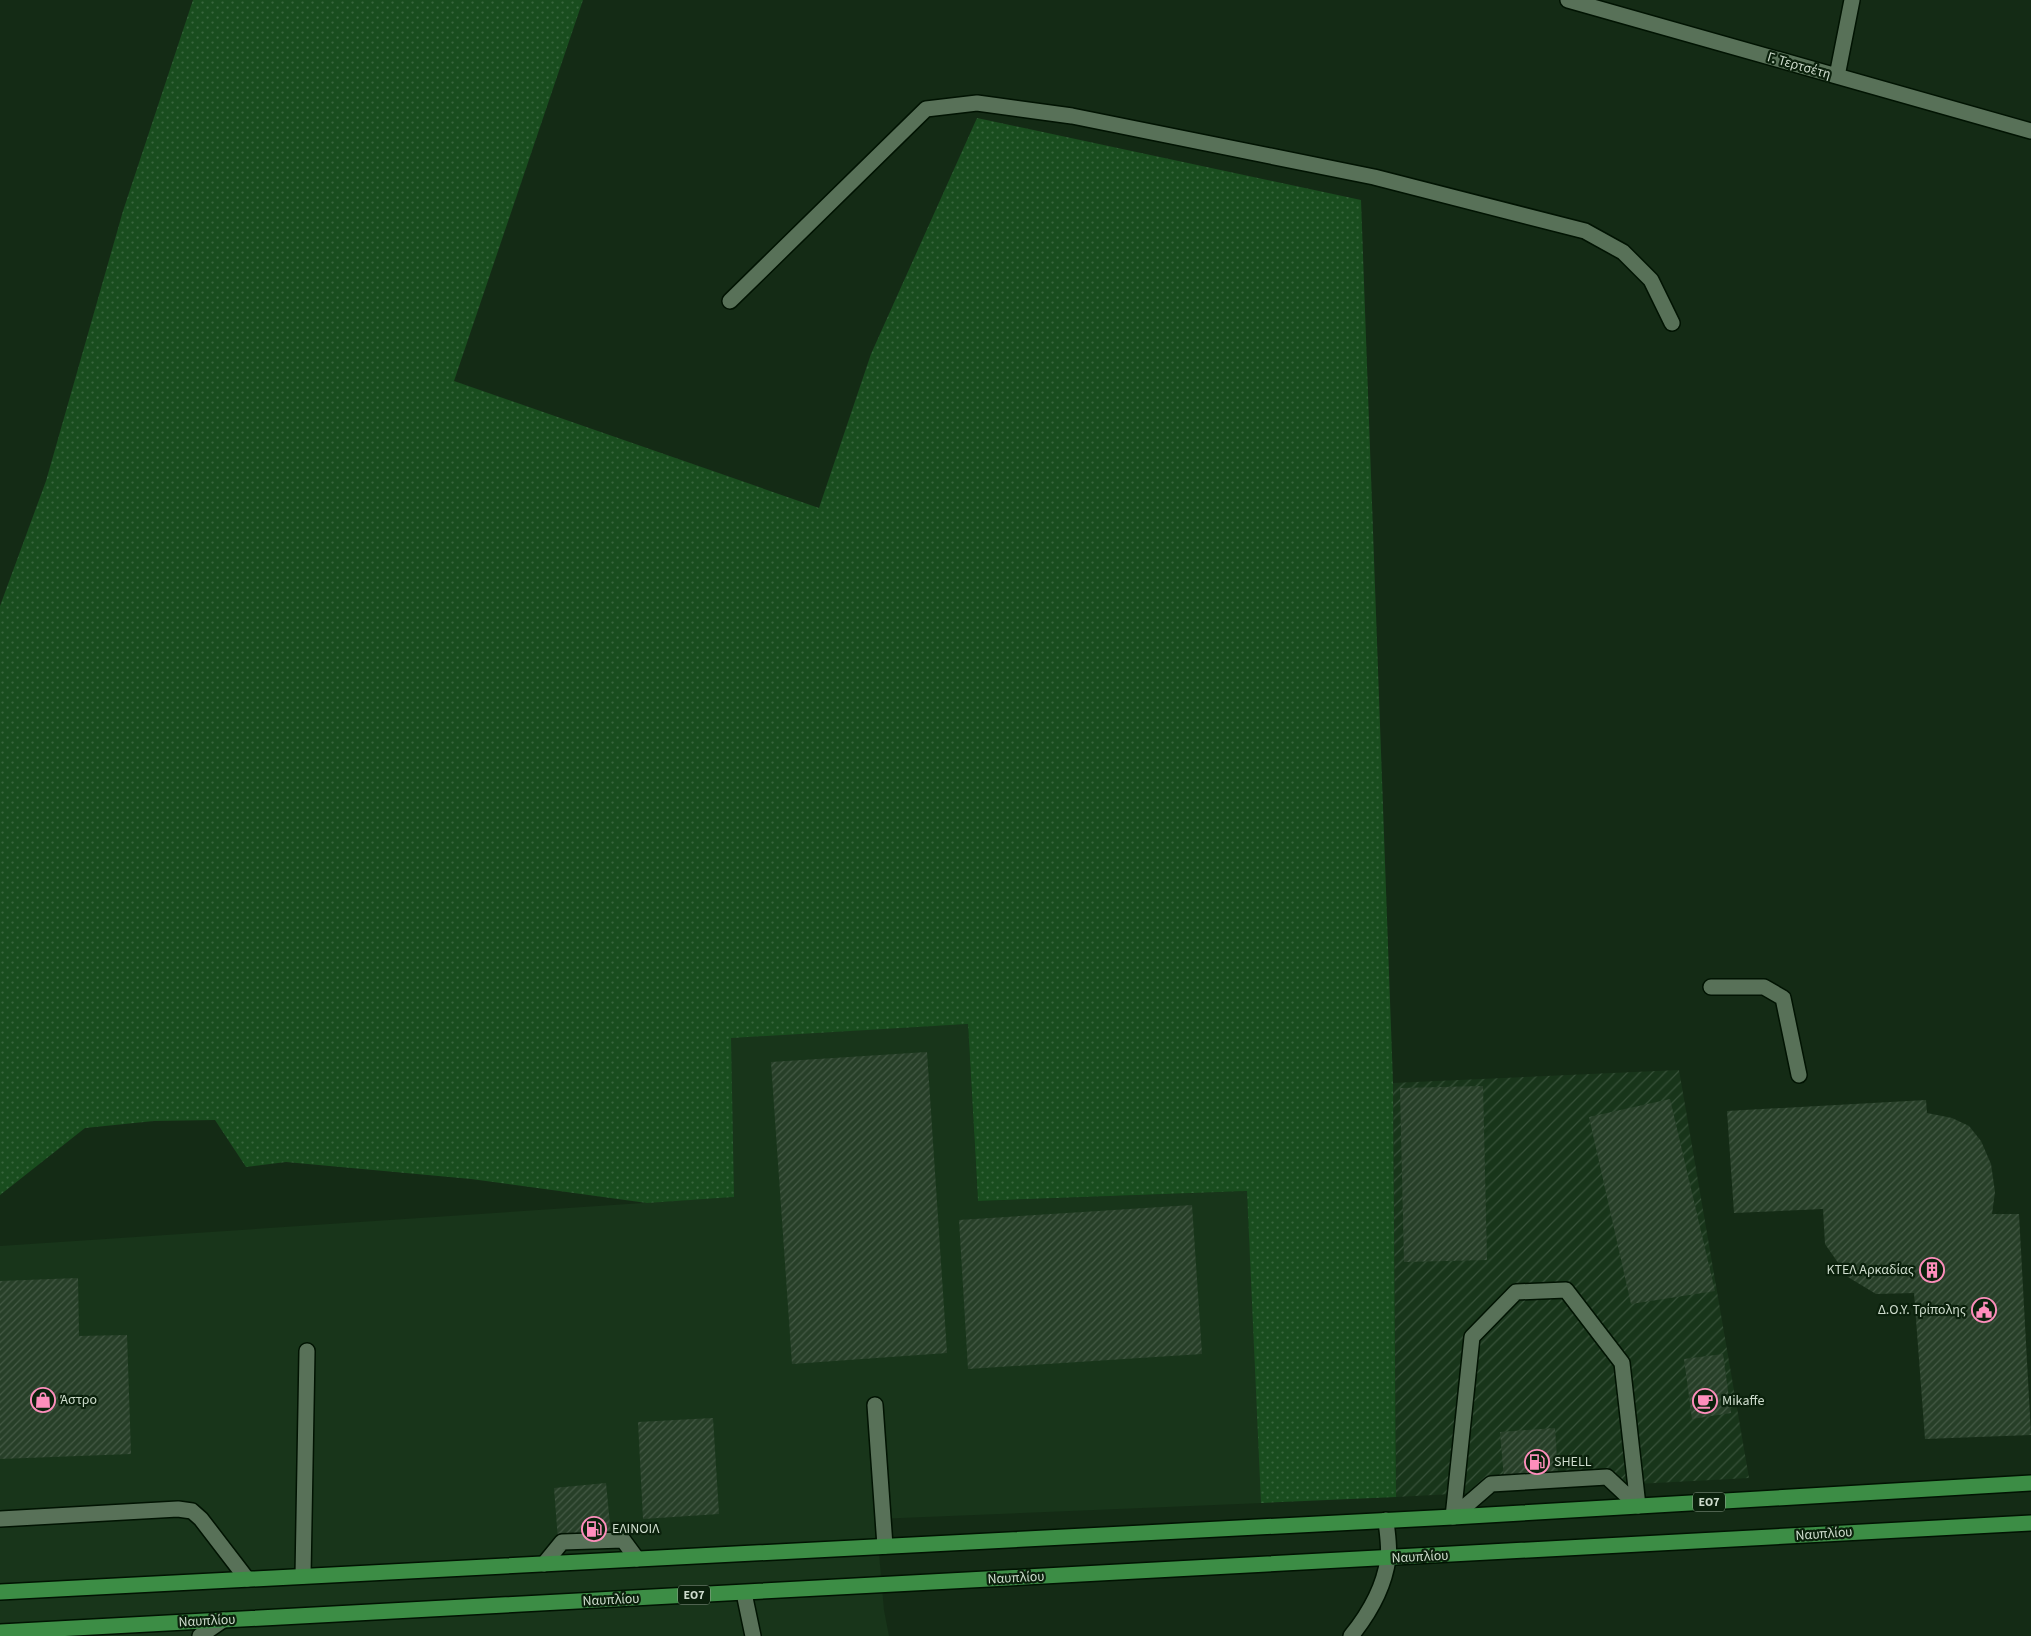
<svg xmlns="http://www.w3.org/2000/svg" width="2031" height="1636" viewBox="0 0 2031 1636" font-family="'Source Sans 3',sans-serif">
<defs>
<pattern id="industrial-furrows" width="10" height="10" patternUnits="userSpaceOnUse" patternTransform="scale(1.25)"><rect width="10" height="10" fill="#18351a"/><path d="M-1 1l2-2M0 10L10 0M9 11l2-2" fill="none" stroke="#38523a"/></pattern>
<pattern id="grass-dots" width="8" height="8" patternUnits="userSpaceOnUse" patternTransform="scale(1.25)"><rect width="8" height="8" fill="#194d1e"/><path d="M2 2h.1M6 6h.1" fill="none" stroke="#39663e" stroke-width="1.8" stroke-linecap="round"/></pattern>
<pattern id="building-hatch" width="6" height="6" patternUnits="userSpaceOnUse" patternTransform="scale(1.25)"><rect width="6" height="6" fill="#273f28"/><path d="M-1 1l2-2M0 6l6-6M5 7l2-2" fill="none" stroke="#455a46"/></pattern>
</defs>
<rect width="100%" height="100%" fill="#142b15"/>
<path fill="#18351a" d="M968,1024L978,1201L1247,1191L1263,1503L876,1519L884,1610L889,1636H0V1246L733,1197L730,1037Z"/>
<path fill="url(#industrial-furrows)" d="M1679,1070L1749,1478L1396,1497L1393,1083Z"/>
<path fill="url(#grass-dots)" d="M193,0H583L454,381L819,508L871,354L977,118L1361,200L1393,1083L1396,1497L1261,1503L1247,1191L978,1201L968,1024L731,1038L734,1197L647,1203L471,1179L286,1162L246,1167L215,1120L154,1121L85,1128L0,1195V606L46,481L123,211Z"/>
<path fill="url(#building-hatch)" d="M927,1052L947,1353L792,1364L771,1062Z
M1483,1086L1487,1260L1404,1262L1400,1088Z
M1670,1099L1715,1291L1631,1304L1589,1117Z
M1926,1100L1927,1113L1952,1118L1969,1126L1981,1141L1991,1164L1995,1192L1992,1214H2019L2031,1435L1925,1439L1914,1293L1876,1294L1848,1277L1825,1244L1823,1209L1734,1213L1727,1111Z
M1192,1205L1202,1354L968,1369L959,1220Z
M78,1278L79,1336L127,1335L131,1454L0,1459V1281Z
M1723,1354L1731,1413L1692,1419L1684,1359Z
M713,1418L719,1514L643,1519L638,1422Z
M1555,1428L1558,1475L1504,1479L1500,1432Z
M606,1483L611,1535L558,1540L554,1488Z"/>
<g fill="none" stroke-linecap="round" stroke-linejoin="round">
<defs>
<path id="lane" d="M730,301L926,109L977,103L1072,116L1374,177L1585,231L1623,252L1651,280L1672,323
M1711,987H1764L1783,998L1799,1075
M875,1405L885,1546
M1453,1517L1472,1337L1516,1292L1566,1290L1622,1363L1638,1506
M1453,1517L1491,1484L1607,1477L1638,1506
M0,1519L178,1509L192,1511L201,1519L247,1579
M544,1564L562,1542L623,1540L637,1559
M303,1576L307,1351
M744,1593L753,1636
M200,1636L223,1620"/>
<path id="street" d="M1568,0L2031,131
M1837,76L1852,0
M1351,1636C1368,1615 1384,1587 1388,1559C1390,1547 1387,1533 1386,1520"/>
<path id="primary" d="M0,1592L1453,1517L2031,1483
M0,1632L2031,1523"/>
</defs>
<use href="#lane" stroke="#011302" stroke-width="18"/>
<use href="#street" stroke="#011302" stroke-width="18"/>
<use href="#primary" stroke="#011302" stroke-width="18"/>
<use href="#lane" stroke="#587158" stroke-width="15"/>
<use href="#street" stroke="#587158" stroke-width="15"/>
<use href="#primary" stroke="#3c8d45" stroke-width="15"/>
</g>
<defs>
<symbol id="building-ring" viewBox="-11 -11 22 22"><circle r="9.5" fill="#0b210c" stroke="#fe8ebc" stroke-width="1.5"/><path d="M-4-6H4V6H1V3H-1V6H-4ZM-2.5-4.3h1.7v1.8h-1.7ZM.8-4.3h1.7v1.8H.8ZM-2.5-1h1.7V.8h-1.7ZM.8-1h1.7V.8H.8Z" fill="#fe8ebc"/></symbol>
<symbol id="civic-ring" viewBox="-11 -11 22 22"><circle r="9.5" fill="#0b210c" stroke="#fe8ebc" stroke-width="1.5"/><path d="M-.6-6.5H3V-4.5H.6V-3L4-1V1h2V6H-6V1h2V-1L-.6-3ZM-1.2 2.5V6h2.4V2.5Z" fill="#fe8ebc"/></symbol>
<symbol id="shop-ring" viewBox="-11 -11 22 22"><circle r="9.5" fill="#0b210c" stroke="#fe8ebc" stroke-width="1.5"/><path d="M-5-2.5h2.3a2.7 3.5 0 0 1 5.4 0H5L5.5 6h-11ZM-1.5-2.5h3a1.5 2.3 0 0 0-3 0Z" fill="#fe8ebc"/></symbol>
<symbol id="cafe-ring" viewBox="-11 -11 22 22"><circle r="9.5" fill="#0b210c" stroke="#fe8ebc" stroke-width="1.5"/><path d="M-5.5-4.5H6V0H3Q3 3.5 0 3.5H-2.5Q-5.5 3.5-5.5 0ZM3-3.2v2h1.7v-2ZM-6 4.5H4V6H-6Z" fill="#fe8ebc"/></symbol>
<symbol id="fuel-ring" viewBox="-11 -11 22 22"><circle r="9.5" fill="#0b210c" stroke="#fe8ebc" stroke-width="1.5"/><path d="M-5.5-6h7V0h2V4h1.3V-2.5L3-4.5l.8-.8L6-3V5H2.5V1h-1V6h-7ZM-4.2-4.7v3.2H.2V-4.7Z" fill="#fe8ebc"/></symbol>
</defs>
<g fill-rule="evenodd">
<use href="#building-ring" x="1918" y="1256" width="28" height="28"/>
<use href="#civic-ring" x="1970" y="1296" width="28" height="28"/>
<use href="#shop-ring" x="29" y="1386" width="28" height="28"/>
<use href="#cafe-ring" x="1691" y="1387" width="28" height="28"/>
<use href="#fuel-ring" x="1523" y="1448" width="28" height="28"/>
<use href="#fuel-ring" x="580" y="1515" width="28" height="28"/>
</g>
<g text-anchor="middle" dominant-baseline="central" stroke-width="4.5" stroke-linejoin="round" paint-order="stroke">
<g fill="#0b210c" stroke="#94a493" stroke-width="1">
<rect x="1693" y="1492.5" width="32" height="19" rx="4"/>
<rect x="678" y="1585.5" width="32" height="19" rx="4"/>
</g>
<g font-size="12" font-weight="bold" fill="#cedccd">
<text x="1709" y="1502">ΕΟ7</text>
<text x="694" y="1595">ΕΟ7</text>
</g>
<g font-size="14" fill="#cedccd" stroke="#0b210c">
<text transform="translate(1799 66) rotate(16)">Γ. Τερτσέτη</text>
<text transform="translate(1824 1534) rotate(-4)">Ναυπλίου</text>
<text transform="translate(1420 1557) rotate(-3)">Ναυπλίου</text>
<text transform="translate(1016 1578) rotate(-3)">Ναυπλίου</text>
<text transform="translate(611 1600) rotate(-3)">Ναυπλίου</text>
<text transform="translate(207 1621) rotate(-3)">Ναυπλίου</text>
</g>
<g font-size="14" fill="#cedccd" stroke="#0b210c" text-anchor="start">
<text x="1914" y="1270" text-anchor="end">ΚΤΕΛ Αρκαδίας</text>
<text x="1966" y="1310" text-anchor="end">Δ.Ο.Υ. Τρίπολης</text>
<text x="60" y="1400">Άστρο</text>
<text x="1722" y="1401">Mikaffe</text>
<text x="1554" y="1462">SHELL</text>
<text x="612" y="1529">ΕΛΙΝΟΙΛ</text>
</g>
</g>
</svg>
